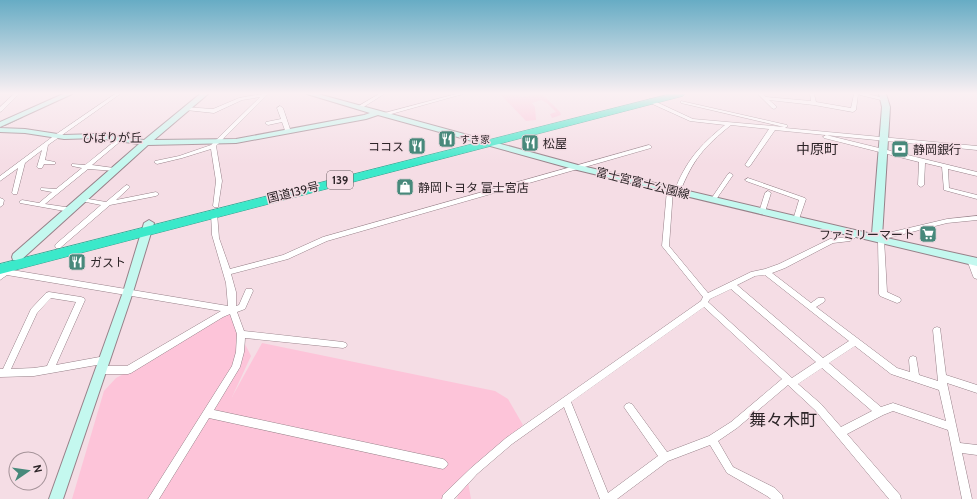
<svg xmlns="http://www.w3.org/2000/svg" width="977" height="499" viewBox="0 0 977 499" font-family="Cabin,'Noto Sans JP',sans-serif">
<rect width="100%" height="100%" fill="#f5dde5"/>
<path fill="#fdc4d9" d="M500,94H518L521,97L542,94L560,112L561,115L552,118L550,114L556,112L547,103L541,100L532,103L535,107L536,120L526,121Z
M229,312L251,356L232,397L262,343L495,391L508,399L523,425L468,482L471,499H457L460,488L450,499H72L104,391L116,378L162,354Z"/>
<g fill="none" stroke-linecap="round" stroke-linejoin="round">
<path stroke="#47a18e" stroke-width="1.5" d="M5,125L22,117"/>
<defs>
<path id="street" d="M14,94H19L2,111L0,112V107Z
M115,94H120L48,145L45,160L55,162V164H44L42,168H38L37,167L42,150L25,163L17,194H13L12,193L18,168L0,181V176L55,135Z
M262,94H268L216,146L222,181L218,207H214L213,206L216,181L211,149L182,158L157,164L154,162L155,161L179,156L211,145L260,97L242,100L214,113L186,110L184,109V107L213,109L239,98Z
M379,94H384L362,108L360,109L357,107Z
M456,94H463L384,116L381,114Z
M758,94H763L766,97L811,101L810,94H814L816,102L851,108L854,94H858L856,110L853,112L814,105L769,100L777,107L774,109L772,108Z
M860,94H868L888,99L885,101L860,95Z
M650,99L693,119L784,127L681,103V101L787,125L788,126L785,128L977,146V150L775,130L750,166L748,167L745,165L769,129L731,125C704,147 693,159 680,192L677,194L674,192C686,161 699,146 725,125L690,121L648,102L647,101Z
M280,106L283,108L291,132L290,133H286L282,122L268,125L265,123L266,122L281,119L277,108Z
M826,135L977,172V176L948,169L949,188L977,195V199L944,190L942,167L925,163L924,185L921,187L919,186L918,185L919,162L824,138L823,137Z
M120,137L123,139L122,140L92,165L114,168L116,169V171L88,169L45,204L72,208L73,210L72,212H70L20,203L19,202L22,200L39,203L52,192L41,190L40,189L41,188L56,189L82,168L72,166V164L85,165Z
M649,145L651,146V148L327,241L288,259L231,274L236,292V306L239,305L246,289H252L253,291L245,309L237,312L244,331L343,342L346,343L347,345L346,347L343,348L245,338L244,352L240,367L214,410L443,459L446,461L448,464L446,467L443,469L209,418L159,499H148L232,366L236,352L237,334L230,314L223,317L131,373L128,374H101L98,373L97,370L98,367L101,366H127L221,311L7,275L0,280V273L9,266L12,267L13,269L12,270L228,306L226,283L212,235L211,213L212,211H214L217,213L219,238L230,269L283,255L323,237Z
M730,173L733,175L715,201H711L710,200L711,199L728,174Z
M748,178L805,198L806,199L798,222H796L793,220L799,200L746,181L745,180Z
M127,185L129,186L130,187L129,188L116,200L156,192L159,194L156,196L110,205L60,248H56L55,246L56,244L101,205L81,201L80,200L81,199L83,198L106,202L125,186Z
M670,188L673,190L669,246L708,293L751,272L765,269L779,264L830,239L848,237L851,231H855L856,237L850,241L833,243L785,268L772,273L811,303L818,298H824L825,300L824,302L816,307L897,368L910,372L909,360L910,357L913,356L916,357L919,375L938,381L933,330L934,328L937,327L940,328L946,375L977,385V393L947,383L960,443L977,445V455L962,453L972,499H962L948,430L893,411L883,415L847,434L900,495L901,499H889L815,410L788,385L737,428L718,441L733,467L775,488L782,495L783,499H771L767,496L727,473L710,445L668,461L617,499H600L564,407L512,444L477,474L454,499H442L443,495L471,468L506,438L701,301L703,297L662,246L667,190ZM765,275L849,341L823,358L737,285L755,276ZM731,289L816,362L792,378L708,302L710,299ZM704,307L782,379L731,422L709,436L667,452L632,404L629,403L626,404L624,407L626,410L658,456L608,493L571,402ZM855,346L891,374L939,390L946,421L893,403L881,407L829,363ZM822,368L872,411L841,427L821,404L798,384Z
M768,191L771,193L765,212L764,214H760L759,212L765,193Z
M0,198L3,199L4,200L3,205L0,207Z
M977,216V220L947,223L884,239L887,292L900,298L901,300L900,302L897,303L880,296L879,294L878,240H875L874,238L875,236L947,219Z
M971,257L974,258L977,266V279L974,278L973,276L967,260Z
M49,292L81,297L84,298L85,300L56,365L105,356L108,357L109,360L108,363L34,376L0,377V369H3L31,309L46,293ZM51,298L76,302L47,366L34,368L11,369L37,313Z"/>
<path id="secondary" d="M63,94H72L0,127V122Z
M200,94H208L154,140L236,139L364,115L370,113L307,94H318L578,165L872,234L882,107L879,94H886L890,107L882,237L977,258V266L573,169L378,115L366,119L236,143L148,145L21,260H13L12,257L13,254L139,144L97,138L64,139L25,133L0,132V128L25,129L64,135L97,134L144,140Z
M149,220L154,223L133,292L63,499H49L123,292L144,223Z"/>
<path id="highway" d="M670,94H685L683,96L0,274V264Z"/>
</defs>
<use href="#street" stroke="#978189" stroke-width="1"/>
<use href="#secondary" stroke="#978189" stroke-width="2"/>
<use href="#highway" stroke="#36a491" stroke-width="1"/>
<use href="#street" fill="#fff" fill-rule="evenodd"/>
<use href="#secondary" fill="#c4f8ef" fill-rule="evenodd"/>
<use href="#highway" fill="#3be9ca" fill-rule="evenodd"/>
</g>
<linearGradient id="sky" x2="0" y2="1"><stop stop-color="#67acc4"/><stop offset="0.57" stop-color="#faf0f3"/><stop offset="1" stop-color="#faf0f3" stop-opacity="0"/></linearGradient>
<rect width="977" height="164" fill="url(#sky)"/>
<defs>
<symbol id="restaurant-square" viewBox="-11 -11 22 22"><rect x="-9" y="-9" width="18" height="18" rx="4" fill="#47897b" stroke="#f5dde5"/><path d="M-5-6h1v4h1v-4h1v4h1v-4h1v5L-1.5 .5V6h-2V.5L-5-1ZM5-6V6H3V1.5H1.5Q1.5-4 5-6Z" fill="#fff"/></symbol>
<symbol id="bank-square" viewBox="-11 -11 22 22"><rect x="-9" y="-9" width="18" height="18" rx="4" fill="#47897b" stroke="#f5dde5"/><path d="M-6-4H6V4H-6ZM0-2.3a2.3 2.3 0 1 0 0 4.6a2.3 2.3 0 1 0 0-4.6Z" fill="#fff"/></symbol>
<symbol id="shop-square" viewBox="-11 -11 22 22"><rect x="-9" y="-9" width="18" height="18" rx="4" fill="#47897b" stroke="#f5dde5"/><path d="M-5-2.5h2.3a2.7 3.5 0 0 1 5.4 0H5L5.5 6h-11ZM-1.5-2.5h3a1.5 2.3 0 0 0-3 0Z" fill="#fff"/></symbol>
<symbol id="supermarket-square" viewBox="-11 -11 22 22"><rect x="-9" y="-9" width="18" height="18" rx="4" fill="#47897b" stroke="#f5dde5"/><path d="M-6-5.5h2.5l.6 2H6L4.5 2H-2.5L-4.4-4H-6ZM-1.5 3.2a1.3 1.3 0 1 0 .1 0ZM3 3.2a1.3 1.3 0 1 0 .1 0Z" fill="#fff"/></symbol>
</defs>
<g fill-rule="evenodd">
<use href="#restaurant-square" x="437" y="129" width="20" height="20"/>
<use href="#restaurant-square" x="520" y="133" width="20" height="20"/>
<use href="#restaurant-square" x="407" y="136" width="20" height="20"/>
<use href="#bank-square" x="890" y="139" width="20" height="20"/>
<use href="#shop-square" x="395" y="177" width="20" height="20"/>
<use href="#supermarket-square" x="918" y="224" width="20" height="20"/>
<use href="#restaurant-square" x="67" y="252" width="20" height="20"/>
</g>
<g text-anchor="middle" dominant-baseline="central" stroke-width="3" stroke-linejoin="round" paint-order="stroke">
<g font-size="10" fill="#2d2528" stroke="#f5dde5" text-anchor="start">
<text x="460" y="139">すき家</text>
</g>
<rect fill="#f5dde5" stroke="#695c61" stroke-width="1" x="327" y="171" width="26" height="18" rx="3"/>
<g font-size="11" font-weight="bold" fill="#2d2528">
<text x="340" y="180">139</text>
</g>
<g font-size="12" fill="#2d2528" stroke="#f5dde5">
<text x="112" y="137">ひばりが丘</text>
</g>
<g font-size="12" fill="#2d2528" stroke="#f5dde5" text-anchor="start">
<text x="543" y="143">松屋</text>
<text x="404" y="146" text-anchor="end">ココス</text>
<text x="913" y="149">静岡銀行</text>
<text x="418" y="187">静岡トヨタ 富士宮店</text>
<text x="915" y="234" text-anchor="end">ファミリーマート</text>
<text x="90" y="262">ガスト</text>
</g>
<g font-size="12" fill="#2d2528" stroke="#f5dde5">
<text transform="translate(643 183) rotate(14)">富士宮富士公園線</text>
<text transform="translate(293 192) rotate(-14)">国道139号</text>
</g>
<g font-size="14" fill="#2d2528" stroke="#f5dde5">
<text x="817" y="149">中原町</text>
</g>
<g font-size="17" fill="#2d2528" stroke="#f5dde5">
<text x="783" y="420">舞々木町</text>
</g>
</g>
<g transform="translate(28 471) rotate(77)"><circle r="19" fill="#f5dde5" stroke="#a59399"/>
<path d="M0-3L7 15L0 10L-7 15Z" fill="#47897b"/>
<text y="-6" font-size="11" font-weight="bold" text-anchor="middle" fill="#2d2528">N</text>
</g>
</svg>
